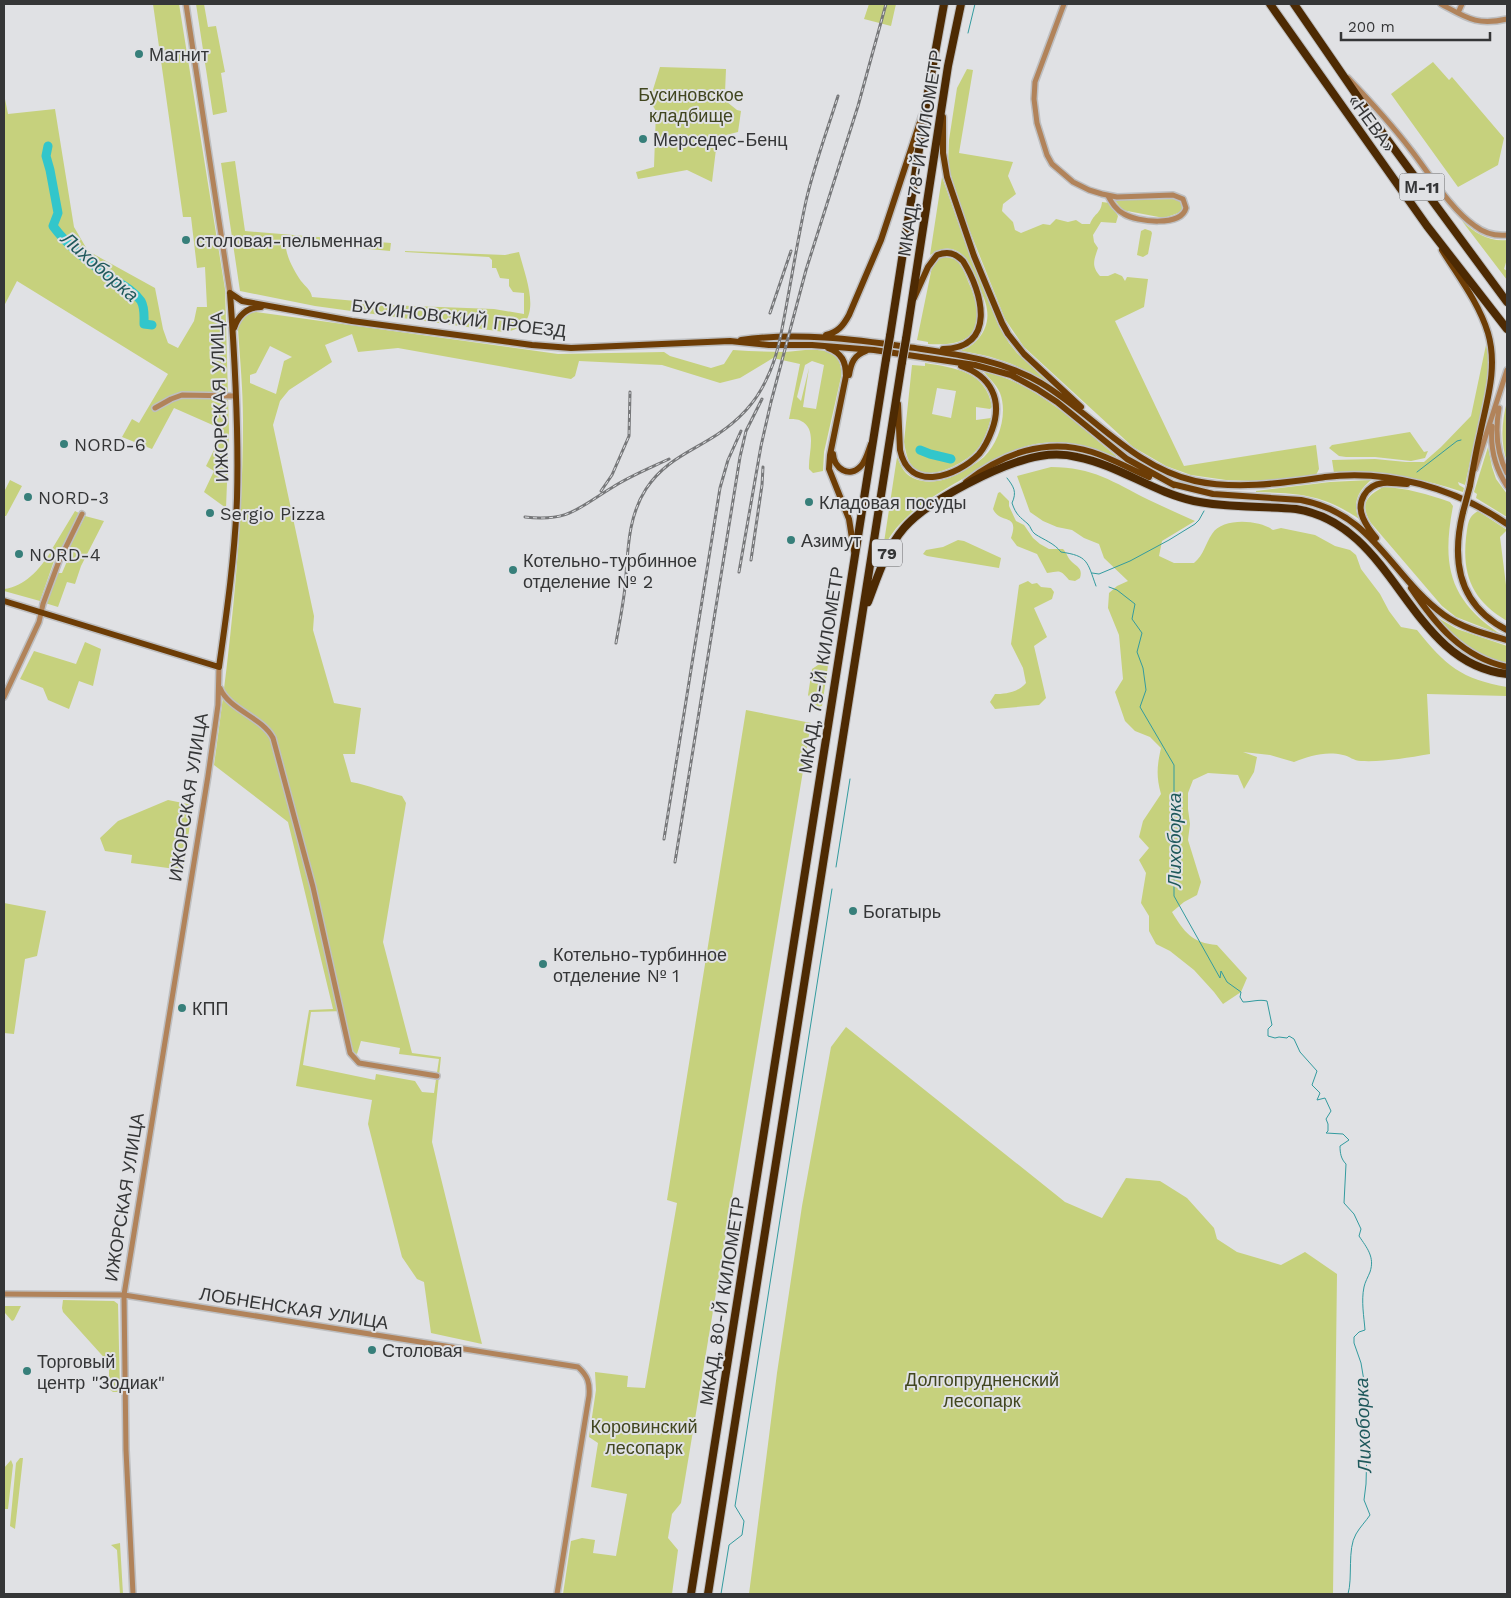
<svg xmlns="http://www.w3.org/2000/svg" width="1511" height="1598" viewBox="0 0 1511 1598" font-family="'Work Sans',sans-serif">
<rect width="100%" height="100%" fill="#e0e1e4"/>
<path fill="#c6d17d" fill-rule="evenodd" d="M153,4H179L225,289L229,432L226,508L204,492L214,471L206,466L224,430L174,408L152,449L122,437L132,419L139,423L168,374L17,281L4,306V94L8,114L55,109L74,227L88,251L155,288L163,329L168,343L178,348L194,321L197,307H207L205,267L197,268L191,217H183Z
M196,4H204L208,27L216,26L225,72L221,73L227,112L213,115Z
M869,4H896L891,26L864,19Z
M1433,62L1449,80L1452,77L1504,138L1498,165L1458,187L1391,94Z
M660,67L726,69L725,93L727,102L737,110L741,111L738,132L726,135L717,141L712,182L687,170L638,179L636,172L654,167L656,111L651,103V96Z
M967,69L973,70L959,153L1013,162L1008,176L1016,194L1003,204L1002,211L1013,222L1015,230L1021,233L1043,224L1050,225L1056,219L1068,222L1076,220L1082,224H1090C1094,213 1101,214 1102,202L1110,203L1118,216L1116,223L1101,222L1093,235L1094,242L1098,248C1094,260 1091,266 1100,276H1108L1115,273L1122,276L1125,281L1127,277L1148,279L1144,307L1115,321L1184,466L1316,445L1319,469L1316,475L1278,480L1249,481L1226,480L1191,475L1166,466L1133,447L1024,347L1005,319L963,214L948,166L949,140L957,88Z
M235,161L245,231L391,243L390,251L286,241C284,253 294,271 301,281C305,286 311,290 312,297L356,301L358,304L494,309L524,314V293L513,292L509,286V279L500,278L496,268H492V260L489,257L405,252V251L505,255L519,252C526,279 547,328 504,332L315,306L240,291L221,163Z
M942,177L970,256L998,324L1009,343L1017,353L1050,384C1022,366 993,355 960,351C977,346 990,328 987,310C986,300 980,290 977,281C971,268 967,253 952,249C943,247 937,251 930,255Z
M1175,199L1182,201L1184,211L1164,218L1122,210L1115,200Z
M1462,221C1475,233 1489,242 1507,240V259L1504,269L1507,271V280Z
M1145,229L1151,231L1152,233L1148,254L1143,257L1137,255L1141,231Z
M945,257C949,258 953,258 956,260C964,267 967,280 971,288C988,331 971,347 928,344V342L917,340L932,267L940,258Z
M256,312L558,354L664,352L670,356L711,368L724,364L733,350C750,351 767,352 784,352C799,351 817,347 831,353C840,358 842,367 841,377L824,452L823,471L813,473L809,469C808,454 818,429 801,421C798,419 792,419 789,419L800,364L773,358L740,378L720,383L662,365L579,361L575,376L571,379L398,348L358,352L352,334L325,345L332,362L289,390L280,401L273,425L314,616L313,630L334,703L361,708L355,754H343L351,782C369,785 384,792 402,796L406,803L383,942L412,1053L441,1057L432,1142L482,1344L431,1333L424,1282L417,1279L402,1257L368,1124L372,1100L296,1086L309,1010L333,1009L288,822L214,765C230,651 243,535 243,420C243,390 240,359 238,329L240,320L248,313ZM270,346L292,357L284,361L276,394L250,383V375L256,373ZM812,361L824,365L816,409L803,407L809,368L801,401L797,397L805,365ZM344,1011L352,1052L357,1054L361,1041L400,1048L399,1054L439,1059L434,1093L422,1092L415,1081L376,1074L375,1080L303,1065L311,1012Z
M1486,345L1489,357L1488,379L1465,485L1458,482L1459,485L1464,488L1463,492C1420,477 1379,471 1334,473L1332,460L1375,459L1406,462H1424L1441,447L1471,416Z
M925,363C955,368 986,371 992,407L990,409L976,407V420L991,418C988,428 985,439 979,447C969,461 937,478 920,472C908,467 906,453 904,442L912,365L925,366ZM937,388L956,391L951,418L932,414Z
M983,371C1037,384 1075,422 1116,456V458C1092,447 1068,440 1042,443C1011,447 985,465 959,481C940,492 921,503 906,518C896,527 889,537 883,549L897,457C901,466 904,474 913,478C928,485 944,481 958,474C966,469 976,464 984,457C999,442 1008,414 1000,393C996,384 989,378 983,371Z
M1507,401V462C1500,442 1502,421 1507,401Z
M1410,432L1424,452L1428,451L1425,458L1411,461L1375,457H1346L1339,456L1329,448L1332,445Z
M1488,447L1492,467L1496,479L1507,494V517L1476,498L1477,494L1474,492Z
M1051,467C1093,467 1113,482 1149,500C1164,507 1179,514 1195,521L1162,541L1159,556L1174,563H1194C1204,555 1205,544 1212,534C1223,517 1259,520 1273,530L1281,528L1315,535L1335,546L1350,550L1356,555L1361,569L1380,594L1389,611L1401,627L1417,630C1446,666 1461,679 1507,687V696L1427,694L1430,754C1406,758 1384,762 1361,761C1354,761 1349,756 1343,755C1325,751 1310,756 1294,762L1270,755L1243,752L1257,757L1254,772L1244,789L1238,775L1208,773L1193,780L1188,793V809L1190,824L1188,840L1201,882L1197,895L1184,902L1172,912C1184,932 1192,943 1217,945L1247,978L1241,992L1223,1004L1214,992L1194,970L1170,951L1156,944L1149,931V916L1141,903L1146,873L1139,860L1149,848L1139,837L1143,821L1161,794C1156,776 1157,766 1161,748L1150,737L1135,731L1125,721L1115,692L1123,679L1119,635L1108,608L1109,593L1117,586L1128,581L1104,558L1099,544L1084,538L1072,530L1057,527L1043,521L1030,512L1017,476Z
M10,480L22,486L6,516H4V492Z
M1371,480C1358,491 1352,503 1359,519C1323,494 1298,493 1256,492V491L1330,482Z
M1383,487C1407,488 1427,494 1450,502L1453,506C1442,564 1448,599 1500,634L1456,617L1442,606L1371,523C1360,505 1365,497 1383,487Z
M1000,492L1009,501V506L1016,521L1024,525L1033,538L1040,544L1049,549H1063C1067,553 1067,557 1071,561C1077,567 1083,568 1080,578L1075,581L1069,580C1060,569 1060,571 1047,573L1037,554L1017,546L1011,538C1020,512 1000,525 993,509L998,493Z
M75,511L81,514L60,552L52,549Z
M1478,511L1507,530L1500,537L1507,593V621C1473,601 1462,576 1466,538C1468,526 1467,517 1478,511Z
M85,516L104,521L81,566L75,584L67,582L58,607L45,603L57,573H62L71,552L68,550Z
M958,540L964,541L1001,558L999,568L927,556L923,554L926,550L943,547Z
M50,553L54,557V561L40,601L4,591V589C24,587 40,569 50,553Z
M1028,581L1032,584L1037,583L1041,587L1051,588L1054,592L1052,599L1034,608L1047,637L1034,646L1046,698L1039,705L995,709L990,702L995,694C1005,694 1019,692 1026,683L1023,668L1011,644L1019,585Z
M1433,615L1457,629L1507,646V663C1475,657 1455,639 1433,615Z
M85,642L101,649L93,686L79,681L69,709L48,700L43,688L20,679L34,651L76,664Z
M827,659H829L822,706L817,707L808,695L812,669Z
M746,710L811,723L681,1503L672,1514L668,1538L678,1550L672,1594H563L571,1541L582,1538L595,1540L593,1553L616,1556L627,1494L591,1487L598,1443L589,1437L596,1390L595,1372L628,1376L627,1387L645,1388L677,1203L667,1200Z
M168,800L193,805L183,870L131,863L132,855L105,851L100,838L118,821Z
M4,903L46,911L37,956L25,959L14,1034L4,1033Z
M846,1027L1065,1202L1102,1218L1126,1178L1160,1181L1187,1198L1214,1228L1217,1239L1237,1252L1281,1265L1305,1252L1337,1274L1333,1594H749L777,1373L802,1206L831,1047Z
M63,1300L114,1301L118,1304L120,1392H113L109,1389V1363L63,1312L62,1308Z
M5,1306H21L14,1320L12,1321L5,1313Z
M20,1458H23L15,1529L10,1526L16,1463Z
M11,1460L13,1465L8,1509H4V1468Z
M120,1543L123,1594H120L117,1550L111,1545Z"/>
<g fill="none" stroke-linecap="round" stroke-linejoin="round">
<path stroke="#339b9f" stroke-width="1" d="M968,33L975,4
M1417,472L1457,441L1461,440
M1007,478C1014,487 1017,492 1012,503C1016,515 1020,517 1028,524C1031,527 1031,531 1035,534C1044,540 1054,543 1061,552C1088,556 1087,561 1096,586
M1092,573L1099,574L1130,561L1169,540L1195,524L1199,520L1204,511
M1109,587L1117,590L1135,604L1132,619L1142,633L1137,652L1143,668L1146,690L1140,707L1174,765V896L1220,978L1221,971L1227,982L1241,992L1240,997L1243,1002C1251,1002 1259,999 1267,1001L1272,1025L1268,1029V1036L1275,1038L1279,1037L1287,1038L1289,1036L1294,1039L1300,1052L1317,1071L1312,1085L1320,1093L1317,1100L1325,1098L1331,1111L1326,1119L1328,1124V1131L1326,1133L1343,1134L1349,1140L1340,1146C1340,1153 1341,1159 1346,1164L1344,1203L1354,1214L1361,1229L1359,1236C1367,1248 1375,1257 1370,1272C1368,1277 1365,1282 1364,1287C1361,1301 1364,1317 1365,1330L1359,1332L1354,1337V1343L1361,1363L1364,1381L1359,1405L1367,1448L1366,1484L1364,1500L1370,1515C1366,1521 1360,1527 1356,1534C1347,1549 1353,1578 1348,1594
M836,867L850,779
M721,1594L729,1545L742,1535L744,1521L735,1506L832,889"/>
<path stroke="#32c6cb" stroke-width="9" d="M48,146L46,156L50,170L58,213L53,226C66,244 86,260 104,273C116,282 132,288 141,301C145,308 144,316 144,324L152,325
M920,450L930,454L951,459"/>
<defs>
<path id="minor" d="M186,4L230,293
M1064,4L1035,82L1034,99L1037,123L1047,155L1052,164L1073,182L1089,190L1102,194L1117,197L1173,195L1183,199L1186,208C1181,227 1137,222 1124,214C1116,210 1112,203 1108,196
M1441,4C1467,18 1477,26 1507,19
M1458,13L1462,4
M1348,78C1370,101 1392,125 1411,150C1429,173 1451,210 1475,226C1484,233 1496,236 1507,235
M155,408L171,399L182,395L236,396
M1499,408C1495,431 1496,452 1507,473
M1492,426C1490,448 1495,468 1507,486
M1475,469L1507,370
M220,688C229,710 262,717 273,738L313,887L350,1053L359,1063L437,1076
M4,697L39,622L43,604L59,561L82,514
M4,1294L124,1295L578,1367C588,1376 590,1383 589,1396L557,1594
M133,1594L126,1450L124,1295L208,776L218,705L219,667"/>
<path id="major" d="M943,117V153L947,177L974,256L1002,323L1008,334L1024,354L1081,407
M1442,250C1458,276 1479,303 1488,333C1498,367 1487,400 1480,434C1476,451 1473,469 1470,486
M230,293L242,301L352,321L532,345L571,348L730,341L769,345H812L874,350L975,365L1011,375L1037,389L1057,402L1127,459L1174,485
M914,298L928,267L937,255C948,251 955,253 963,261C983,293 997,348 943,349
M234,328C238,316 247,307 261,307
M826,335C838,332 843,326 849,315L881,240L922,116
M741,340C797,332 853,339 908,347C954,354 1001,359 1041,383C1093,414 1133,467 1195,481C1238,490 1282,483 1325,477C1388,469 1455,488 1507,524
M828,348C842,353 846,362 846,376L830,455L829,469L849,519L854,551
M849,375C851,363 854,355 866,351
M898,404L900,450C909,493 957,477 979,454C985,447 989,438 992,430C1003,400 991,376 961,366
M833,454C834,468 849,479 861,466C866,461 868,452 871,444
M966,482C1002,454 1046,437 1092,452C1111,458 1130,469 1149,477
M1172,484L1213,494L1301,500C1374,514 1390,575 1444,615C1462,628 1486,634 1507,640
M1463,512C1451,561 1458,605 1507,630
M1376,538C1371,532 1366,525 1363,518C1356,502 1366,485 1383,483C1390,482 1399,484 1407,484
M1411,588C1436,625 1462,657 1507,667
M4,601L219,667C227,611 235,554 237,498C239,429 235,361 230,293"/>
<path id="highway" d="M1270,4L1427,226L1507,329
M1294,4L1384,135L1507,302
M890,336L928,92L944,4
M906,339L948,66L961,4
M868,602C878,576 886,549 904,528C928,500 1004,462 1040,456C1052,454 1065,454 1077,457C1118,465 1153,492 1194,501C1227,508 1262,506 1296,509C1397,525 1407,663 1507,674
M691,1594L886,359
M708,1594L902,362"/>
</defs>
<use href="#minor" stroke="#bebfc1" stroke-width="8"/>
<use href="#major" stroke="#bebfc1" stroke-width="9"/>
<use href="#highway" stroke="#bebfc1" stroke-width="10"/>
<use href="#minor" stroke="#b1835a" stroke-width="5"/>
<use href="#major" stroke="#6d3d06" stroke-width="6"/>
<use href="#highway" stroke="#4d2a03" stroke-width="8"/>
<defs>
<path id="rail" d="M770,313L791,251
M601,491L612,475L629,436L630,392
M525,517C569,522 578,508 613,487C630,476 650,468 669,459
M751,560L762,485L763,467
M739,572L761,446L771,402L806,270L858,106L886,4
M616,643C619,625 623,606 625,587C628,554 627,518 646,489C665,460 691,452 718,434C739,420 757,401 767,378C777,358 781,335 785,313C792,276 798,238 806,201C814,166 827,131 838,96
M664,839L720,488L728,460L741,431
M675,862L740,457L746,431L762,399"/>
</defs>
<use href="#rail" stroke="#77787a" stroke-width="3"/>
<use href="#rail" stroke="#e0e1e4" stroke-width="1" stroke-dasharray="4" stroke-linecap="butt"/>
<defs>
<path id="major-bridge" d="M1463,512L1470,486"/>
<path id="highway-bridge" d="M886,359L890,336
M902,362L906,339"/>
</defs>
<use href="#major-bridge" stroke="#bebfc1" stroke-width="9" stroke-linecap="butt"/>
<use href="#highway-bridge" stroke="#bebfc1" stroke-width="10" stroke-linecap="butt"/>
<use href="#major-bridge" stroke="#6d3d06" stroke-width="6"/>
<use href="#highway-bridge" stroke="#4d2a03" stroke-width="8"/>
</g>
<g fill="#377f7a" stroke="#e0e1e4" stroke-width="2">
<circle cx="139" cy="54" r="5"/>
<circle cx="643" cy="139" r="5"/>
<circle cx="186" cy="240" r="5"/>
<circle cx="64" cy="444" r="5"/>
<circle cx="28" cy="497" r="5"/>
<circle cx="809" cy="502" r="5"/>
<circle cx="210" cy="513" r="5"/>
<circle cx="791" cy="540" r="5"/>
<circle cx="19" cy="554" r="5"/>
<circle cx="513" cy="570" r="5"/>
<circle cx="853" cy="911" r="5"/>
<circle cx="543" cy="964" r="5"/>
<circle cx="182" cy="1008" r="5"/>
<circle cx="372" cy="1350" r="5"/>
<circle cx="27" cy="1371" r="5"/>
</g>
<g text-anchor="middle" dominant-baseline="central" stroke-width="4" stroke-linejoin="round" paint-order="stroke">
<g fill="#e0e1e4" stroke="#68696b" stroke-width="1">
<rect x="1399.5" y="173.5" width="45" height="27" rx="4"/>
<rect x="872" y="539.5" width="30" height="27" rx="4"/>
</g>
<g font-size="16" font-weight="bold" fill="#353637">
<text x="1422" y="187">М-11</text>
<text x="887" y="553">79</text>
</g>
<g font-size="18" fill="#353637" stroke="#e0e1e4" text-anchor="start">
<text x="149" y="54">Магнит</text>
<text x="653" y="139">Мерседес-Бенц</text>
<text x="196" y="240">столовая-пельменная</text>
<text x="74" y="444">NORD-6</text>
<text x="38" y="497">NORD-3</text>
<text x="819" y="502">Кладовая посуды</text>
<text x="220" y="513">Sergio Pizza</text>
<text x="801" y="540">Азимут</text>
<text x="29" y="554">NORD-4</text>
<text x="523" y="560">Котельно-турбинное<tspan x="523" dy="21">отделение № 2</tspan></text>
<text x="863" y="911">Богатырь</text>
<text x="553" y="954">Котельно-турбинное<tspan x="553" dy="21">отделение № 1</tspan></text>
<text x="192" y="1008">КПП</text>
<text x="382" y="1350">Столовая</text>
<text x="37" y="1361">Торговый<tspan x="37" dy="21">центр "Зодиак"</tspan></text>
</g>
<g font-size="18" fill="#41461f" stroke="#e0e1e4">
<text x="691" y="94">Бусиновское<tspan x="691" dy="21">кладбище</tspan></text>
<text x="982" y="1379">Долгопрудненский<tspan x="982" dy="21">лесопарк</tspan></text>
<text x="644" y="1426">Коровинский<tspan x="644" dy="21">лесопарк</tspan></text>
</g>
<g font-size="18" fill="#353637" stroke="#e0e1e4">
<text transform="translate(1372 123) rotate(54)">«НЕВА»</text>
<text transform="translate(920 153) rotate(-81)">МКАД, 78-Й КИЛОМЕТР</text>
<text transform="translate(459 318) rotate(7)">БУСИНОВСКИЙ ПРОЕЗД</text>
<text transform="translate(219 397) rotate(-92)">ИЖОРСКАЯ УЛИЦА</text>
<text transform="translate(821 670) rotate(-81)">МКАД, 79-Й КИЛОМЕТР</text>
<text transform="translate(188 797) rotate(-81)">ИЖОРСКАЯ УЛИЦА</text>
<text transform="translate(124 1197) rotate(-81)">ИЖОРСКАЯ УЛИЦА</text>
<text transform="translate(722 1301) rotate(-81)">МКАД, 80-Й КИЛОМЕТР</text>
<text transform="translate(294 1308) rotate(9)">ЛОБНЕНСКАЯ УЛИЦА</text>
</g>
<g font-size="19" font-style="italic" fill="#1f595c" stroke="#e0e1e4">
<text transform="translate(100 267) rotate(41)">Лихоборка</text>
<text transform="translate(1174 840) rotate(-90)">Лихоборка</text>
<text transform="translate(1363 1425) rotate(-92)">Лихоборка</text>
</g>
</g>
<rect width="1511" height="1598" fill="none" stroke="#353637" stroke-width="10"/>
<path d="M1341 32v8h149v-8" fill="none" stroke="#353637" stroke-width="2.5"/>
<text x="1348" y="32" font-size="15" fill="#353637" stroke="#e0e1e4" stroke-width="4" paint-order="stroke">200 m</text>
</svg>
